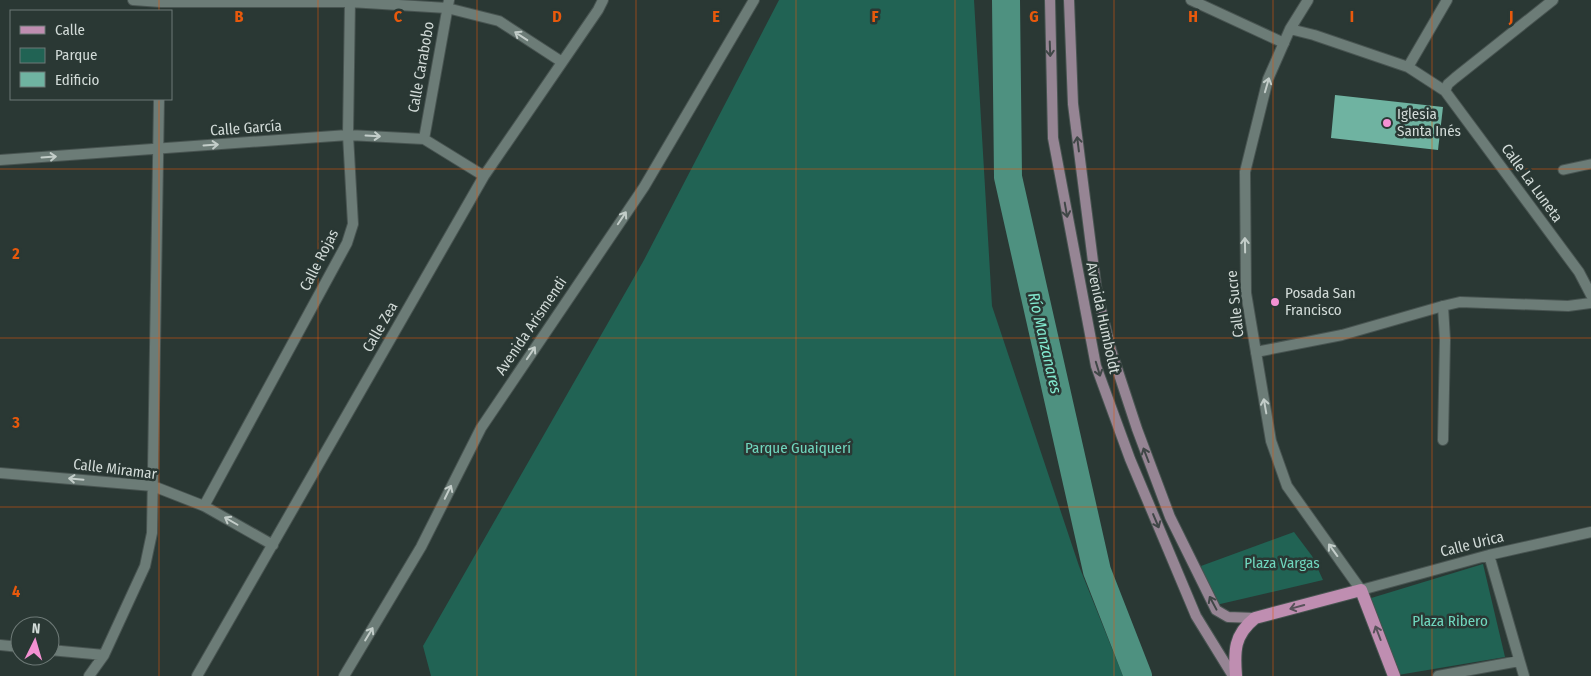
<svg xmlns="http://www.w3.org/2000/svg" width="1591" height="676" viewBox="0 0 1591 676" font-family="'Fira Sans Condensed',sans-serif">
<rect width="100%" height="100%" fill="#2a3834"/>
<path fill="#216354" d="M779,0H974L992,306L1079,566L1123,676H431L423,646L644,260Z
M1294,532L1312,556L1323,580L1216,605L1201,566Z
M1483,564L1505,657L1398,675L1368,599Z"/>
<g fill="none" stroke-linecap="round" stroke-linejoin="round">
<path stroke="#4e9180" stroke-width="28" d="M1006,0L1008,177L1097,571L1138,676"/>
</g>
<path fill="#6fb3a1" d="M1335,95L1443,107L1438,150L1331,138Z"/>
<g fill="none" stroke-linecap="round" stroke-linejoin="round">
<defs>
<path id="service" d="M1563,170L1591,164"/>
<path id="pedestrian" d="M1191,0L1284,43
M1256,352L1342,335L1443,306"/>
<path id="minor" d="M133,0L161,2H350L447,8L499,21L562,62
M1308,0L1290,29L1268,79L1245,172L1246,293L1271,441L1287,486L1361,590L1489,555L1591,532
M1290,29L1314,35L1408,67L1445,91L1579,272L1591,295
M1408,67L1447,0
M1445,91L1448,84L1455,78L1553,0
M424,139L449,0
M0,160L348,135L424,139L484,176
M1443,440L1445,340L1443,306L1460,302L1568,306L1591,303
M0,473L153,486L204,506L273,545
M204,506L347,243L353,224L348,135L350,0
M1489,555L1524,676
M0,645L20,647
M50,650L104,655
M89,676L104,655L145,566L152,533L159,99
M197,676L484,176L598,10L603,0
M344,676L421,547L481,428L644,187L754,0
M1438,676L1519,661"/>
<path id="secondary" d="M1050,0L1053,138L1096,366L1130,459L1196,616L1233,676
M1069,0L1073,104L1097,293L1111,350L1137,429L1170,517L1216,610L1228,617L1255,618"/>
<path id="primary" d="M1236,676C1234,651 1234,635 1255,618L1361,590L1394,676"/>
</defs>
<use href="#service" stroke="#485451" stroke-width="11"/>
<use href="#pedestrian" stroke="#485451" stroke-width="12"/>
<use href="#minor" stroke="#485451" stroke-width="12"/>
<use href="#secondary" stroke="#485451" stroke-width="12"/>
<use href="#primary" stroke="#485451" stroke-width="14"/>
<use href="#service" stroke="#6c7c77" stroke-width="9"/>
<use href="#pedestrian" stroke="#6c7c77" stroke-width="10"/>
<use href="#minor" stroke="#6c7c77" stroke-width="10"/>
<use href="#secondary" stroke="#968594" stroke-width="10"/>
<use href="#primary" stroke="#bf8eb1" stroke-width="12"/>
</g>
<defs><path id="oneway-shaft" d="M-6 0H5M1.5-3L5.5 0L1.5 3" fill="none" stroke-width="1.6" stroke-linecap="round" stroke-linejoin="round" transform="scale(1.25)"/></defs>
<g stroke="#c3cdc9">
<use href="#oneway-shaft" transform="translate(521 36) rotate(-147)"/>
<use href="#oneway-shaft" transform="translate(1267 85) rotate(-74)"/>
<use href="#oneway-shaft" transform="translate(373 136) rotate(3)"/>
<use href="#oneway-shaft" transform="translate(211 145) rotate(-4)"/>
<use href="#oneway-shaft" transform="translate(49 157) rotate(-4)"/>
<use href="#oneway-shaft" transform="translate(622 218) rotate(-56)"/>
<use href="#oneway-shaft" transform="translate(1245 245) rotate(-91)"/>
<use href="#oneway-shaft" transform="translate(531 353) rotate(-56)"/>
<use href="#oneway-shaft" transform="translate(1265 406) rotate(-100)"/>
<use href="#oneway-shaft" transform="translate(76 479) rotate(-175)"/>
<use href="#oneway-shaft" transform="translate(448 492) rotate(-64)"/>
<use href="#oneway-shaft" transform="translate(231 521) rotate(-150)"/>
<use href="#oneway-shaft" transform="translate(1333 550) rotate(-126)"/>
<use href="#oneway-shaft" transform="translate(369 634) rotate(-59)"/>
</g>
<g stroke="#404747">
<use href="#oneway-shaft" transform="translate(1050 49) rotate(88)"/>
<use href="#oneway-shaft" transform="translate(1078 144) rotate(-97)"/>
<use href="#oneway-shaft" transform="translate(1066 210) rotate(80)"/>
<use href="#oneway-shaft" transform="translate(1098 369) rotate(73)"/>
<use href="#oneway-shaft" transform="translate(1146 455) rotate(-111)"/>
<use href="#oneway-shaft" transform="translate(1156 521) rotate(67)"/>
<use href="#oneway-shaft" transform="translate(1213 603) rotate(-118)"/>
</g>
<g stroke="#57525a">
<use href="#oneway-shaft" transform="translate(1297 607) rotate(165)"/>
<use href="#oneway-shaft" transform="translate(1378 633) rotate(-111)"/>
</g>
<path fill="none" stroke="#e8590c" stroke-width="1" stroke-opacity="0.55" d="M159,0V11M318,0V676M477,0V676M636,0V676M796,0V676M955,0V676M1114,0V676M1273,0V676M1432,0V676M159,99V676M0,169H1591M0,338H1591M0,507H1591"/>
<g fill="#f491d3" stroke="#2a3834" stroke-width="2">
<circle cx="1387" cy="123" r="5"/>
<circle cx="1275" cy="302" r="5"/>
</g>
<g text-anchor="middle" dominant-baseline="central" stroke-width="5" stroke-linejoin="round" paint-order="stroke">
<g font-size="15" fill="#d2dbd8" stroke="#2a3834">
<text transform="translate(421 67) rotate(-80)">Calle Carabobo</text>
<text transform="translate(246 128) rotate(-4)">Calle García</text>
<text transform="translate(1532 183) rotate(54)">Calle La Luneta</text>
<text transform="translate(319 260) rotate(-63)">Calle Rojas</text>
<text transform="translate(1235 304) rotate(-96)">Calle Sucre</text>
<text transform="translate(1103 318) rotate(78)">Avenida Humboldt</text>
<text transform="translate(531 326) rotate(-56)">Avenida Arismendi</text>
<text transform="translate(380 327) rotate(-60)">Calle Zea</text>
<text transform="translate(115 469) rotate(7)">Calle Miramar</text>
<text transform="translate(1472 544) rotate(-14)">Calle Urica</text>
</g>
<g font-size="15" fill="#d2dbd8" stroke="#2a3834" text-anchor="start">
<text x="1397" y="114">Iglesia<tspan x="1397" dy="17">Santa Inés</tspan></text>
<text x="1285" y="293">Posada San<tspan x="1285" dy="17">Francisco</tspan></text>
</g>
<g font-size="15" fill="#70d7be" stroke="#2a3834">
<text x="798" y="448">Parque Guaiquerí</text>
<text x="1282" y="563">Plaza Vargas</text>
<text x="1450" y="621">Plaza Ribero</text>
</g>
<g font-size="16" font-style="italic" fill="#83ead0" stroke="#2a3834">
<text transform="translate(1045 343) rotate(77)">Río Manzanares</text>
</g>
</g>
<g font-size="16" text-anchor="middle" font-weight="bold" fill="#e8590c" stroke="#2a3834" stroke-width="5" stroke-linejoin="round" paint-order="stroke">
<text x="239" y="22">B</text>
<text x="398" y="22">C</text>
<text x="557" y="22">D</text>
<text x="716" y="22">E</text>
<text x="875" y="22">F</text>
<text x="1034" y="22">G</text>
<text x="1193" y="22">H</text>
<text x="1352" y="22">I</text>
<text x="1511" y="22">J</text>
<text x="16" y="259">2</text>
<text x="16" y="428">3</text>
<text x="16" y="597">4</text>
</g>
<rect x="10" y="10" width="162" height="90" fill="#2a3834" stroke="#6d7976"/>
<rect x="20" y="26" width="25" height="8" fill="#bf8eb1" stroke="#6d7976"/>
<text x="55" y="35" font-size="15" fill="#d2dbd8">Calle</text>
<rect x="20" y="48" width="25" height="15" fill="#216354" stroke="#6d7976"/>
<text x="55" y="60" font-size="15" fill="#d2dbd8">Parque</text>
<rect x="20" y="72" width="25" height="15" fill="#6fb3a1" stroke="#6d7976"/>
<text x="55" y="85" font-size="15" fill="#d2dbd8">Edificio</text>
<g transform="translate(35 641) rotate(5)"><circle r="24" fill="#2a3834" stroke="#6d7976"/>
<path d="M0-4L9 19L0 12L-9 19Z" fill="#f491d3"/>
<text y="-8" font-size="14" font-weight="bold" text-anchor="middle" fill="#d2dbd8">N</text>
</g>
</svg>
